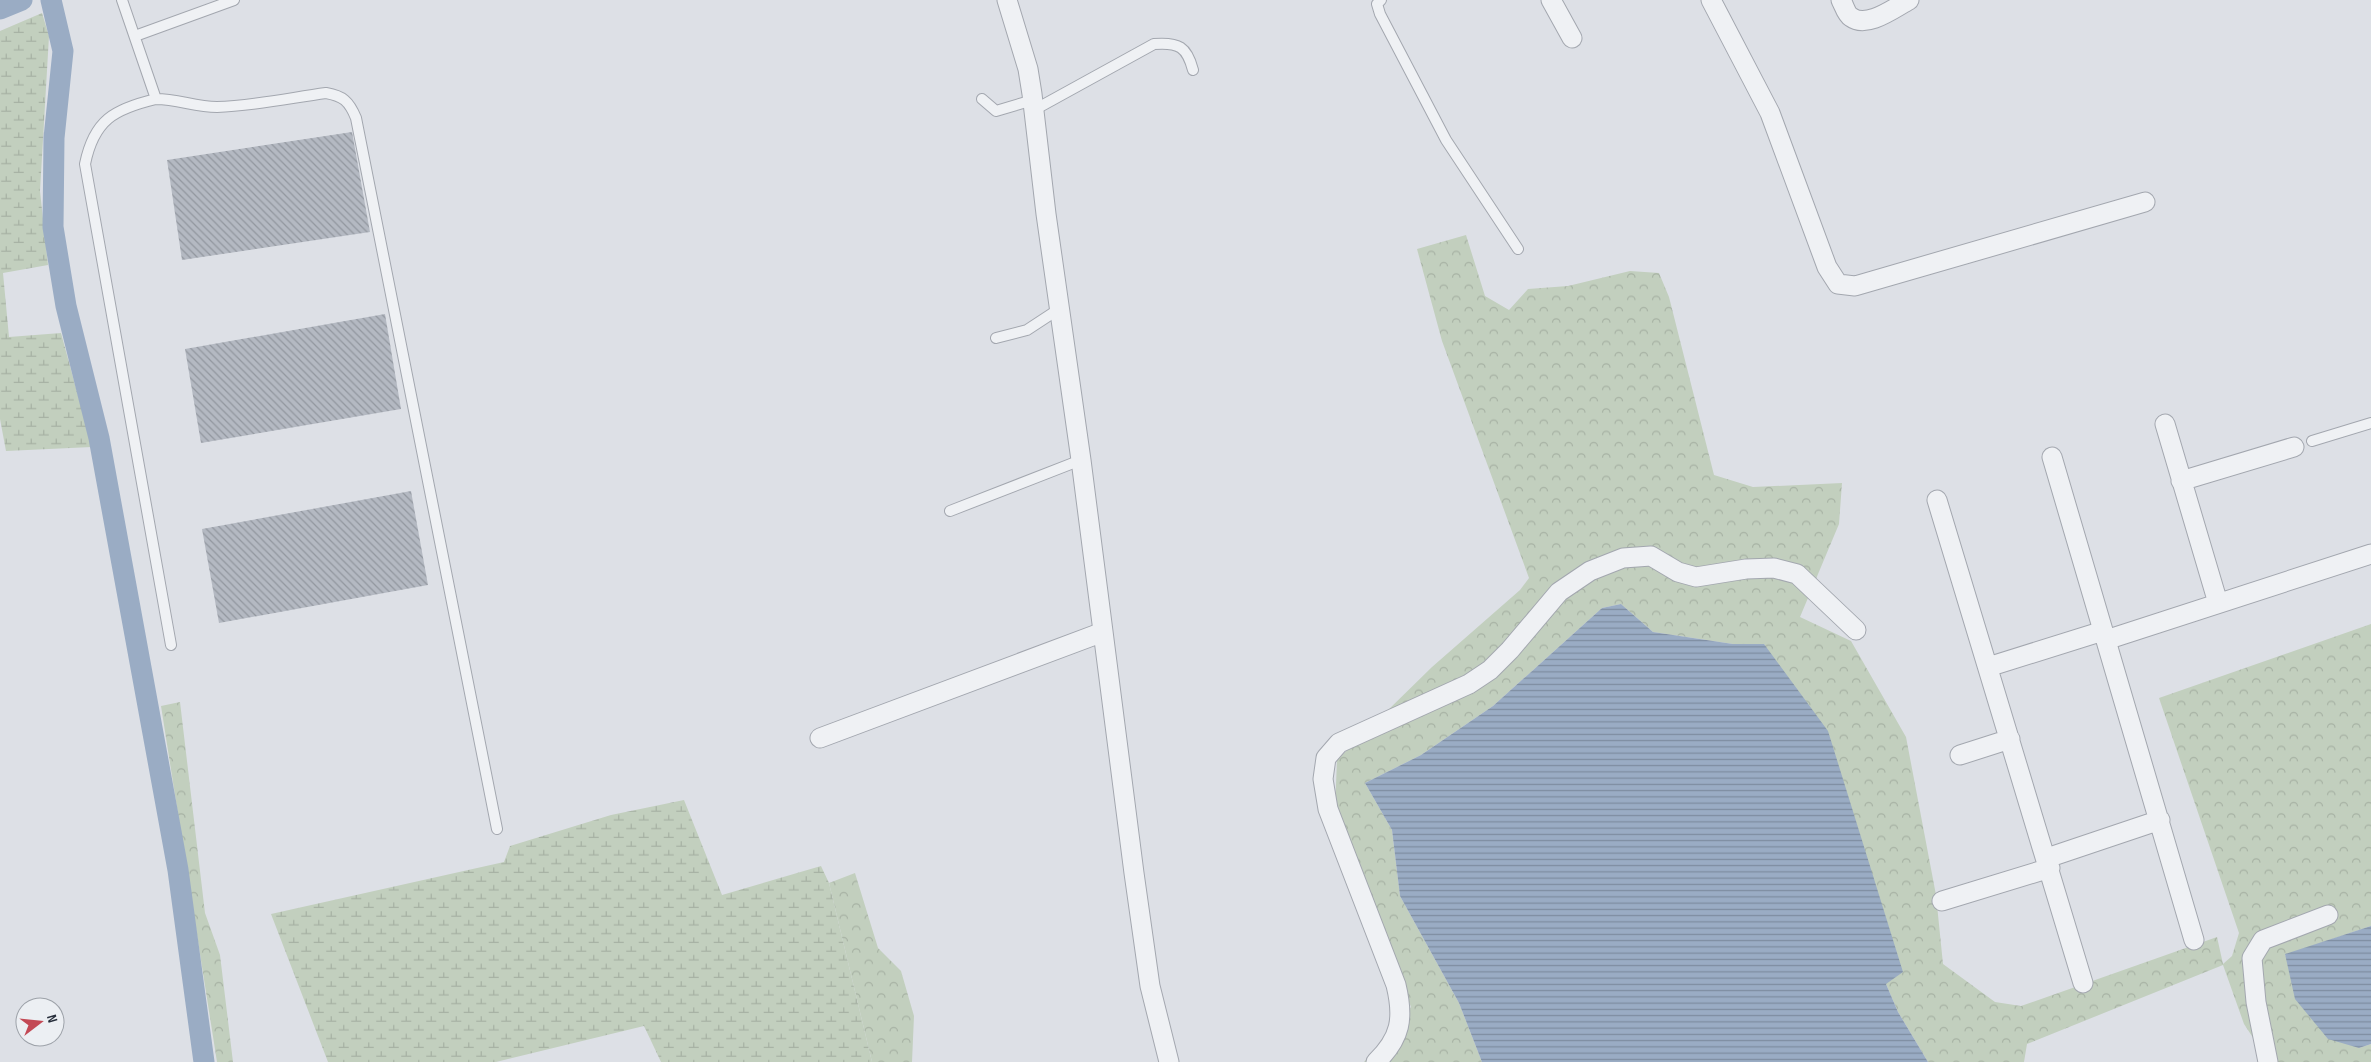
<svg xmlns="http://www.w3.org/2000/svg" width="2371" height="1062" viewBox="0 0 2371 1062" font-family="'Sofia Sans Condensed',sans-serif">
<defs>
<pattern id="forest-crowns" width="20" height="18" patternUnits="userSpaceOnUse" patternTransform="scale(1.25)"><rect width="20" height="18" fill="#c2cfbe"/><path d="M2 6a3 3 0 1 1 6 0M12 15a3 3 0 1 1 6 0" fill="none" stroke="#a7b2a4"/></pattern>
<pattern id="wetland-marsh" width="20" height="14" patternUnits="userSpaceOnUse" patternTransform="scale(1.25)"><rect width="20" height="14" fill="#c2cfbe"/><path d="M1 5h8M5 5V1M11 12h8M15 12V8" fill="none" stroke="#a7b2a4"/></pattern>
<pattern id="water-rules" width="6" height="5" patternUnits="userSpaceOnUse" patternTransform="scale(1.25)"><rect width="6" height="5" fill="#9aacc4"/><path d="M0 2.5h6" fill="none" stroke="#7e8ca0"/></pattern>
<pattern id="building-back-hatch" width="6" height="6" patternUnits="userSpaceOnUse" patternTransform="scale(1.25)"><rect width="6" height="6" fill="#b4b9c2"/><path d="M-1 5l2 2M0 0l6 6M5-1l2 2" fill="none" stroke="#92979f"/></pattern>
</defs>
<rect width="100%" height="100%" fill="#dde0e6"/>
<path fill="url(#forest-crowns)" d="M1466,235L1485,296L1509,310L1528,289L1568,286L1630,271L1659,273L1669,297L1714,475L1753,487L1842,483L1839,524L1800,617L1851,641L1906,737L1936,895L1943,964L1995,1002L2021,1006L2217,937L2223,964L2232,956L2239,933L2159,698L2371,624V926L2285,955L2359,1048L2371,1044V1062H2269L2244,1024L2223,965L2027,1044L2024,1062H1928L1898,1012L1886,984L1764,644H1733L1653,632L1621,604L1602,608L1493,706L1421,755L1365,783L1392,830L1400,896L1459,1003L1482,1062H1364L1411,1007L1335,809L1337,760L1432,667L1520,590L1529,578L1442,341L1417,249Z
M180,702L205,913L220,955L233,1062H217L161,706Z
M855,873L878,948L901,971L914,1016L912,1062H872L829,883Z"/>
<path fill="url(#wetland-marsh)" d="M42,13L49,36L40,191L48,265L3,273L9,337L61,333L92,447L6,451L0,419V31Z
M684,800L722,895L821,866L829,883L872,1062H661L644,1026L496,1062H328L271,914L504,862L510,846L611,815Z"/>
<path fill="url(#water-rules)" d="M1621,604L1653,632L1733,644H1764L1828,731L1903,972L1886,984L1898,1012L1928,1062H1482L1459,1003L1400,896L1392,830L1365,783L1421,755L1493,706L1602,608Z
M2371,926V1044L2359,1048L2328,1039L2295,999L2285,954Z"/>
<g fill="none" stroke-linecap="round" stroke-linejoin="round">
<path stroke="#9aacc4" stroke-width="21" d="M51,0L63,51L54,138L53,227L66,306L99,438L178,870L204,1062
M0,9L22,0"/>
</g>
<path fill="url(#building-back-hatch)" d="M352,132L370,232L182,260L167,160Z
M385,314L401,409L201,443L185,349Z
M411,491L428,585L219,623L202,529Z"/>
<g fill="none" stroke-linecap="round" stroke-linejoin="round">
<defs>
<path id="service" d="M122,0L156,99C178,99 195,107 217,107C253,106 290,98 326,93C343,96 349,101 356,118L497,829
M1381,0L1377,4L1380,14L1446,140L1518,249
M135,36L234,0
M156,99C114,109 94,120 85,164L171,645
M982,99L996,111L1033,100
M1034,110L1154,44C1179,42 1187,47 1193,70
M996,338L1027,330L1059,309
M2312,441L2371,423
M950,511L1081,460"/>
<path id="minor" d="M1007,0L1028,69L1032,94L1046,214L1081,460L1134,873L1150,986L1169,1062
M1551,0L1572,38
M1711,0L1770,113L1827,267L1838,284L1855,286L2145,202
M1841,0C1844,5 1846,14 1851,17C1867,29 1894,8 1909,0
M2165,424L2218,603
M2052,457L2194,940
M2181,481L2294,447
M1937,500L2083,983
M2106,640L2371,554
M1988,667L2103,631
M820,738L1103,632
M1960,755L2010,739
M2047,858L2160,820
M1942,901L2050,868
M1376,1062C1401,1038 1404,1018 1396,985L1328,809L1323,779L1326,758L1339,743L1469,684L1490,670L1510,650L1559,592L1590,571L1623,558L1651,556L1678,572L1696,577L1746,569L1774,568L1797,574L1856,630
M2268,1062L2256,1002L2252,958L2263,940L2328,915"/>
</defs>
<use href="#service" stroke="#a3a7af" stroke-width="12"/>
<use href="#minor" stroke="#a3a7af" stroke-width="21"/>
<use href="#service" stroke="#eff1f4" stroke-width="10"/>
<use href="#minor" stroke="#eff1f4" stroke-width="19"/>
</g>
<g transform="translate(40 1022) rotate(74)"><circle r="24" fill="#eceff3" stroke="#9da2a9"/>
<path d="M0-4L9 19L0 12L-9 19Z" fill="#c34955"/>
<text y="-8" font-size="14" font-weight="bold" text-anchor="middle" fill="#272e3b">N</text>
</g>
</svg>
